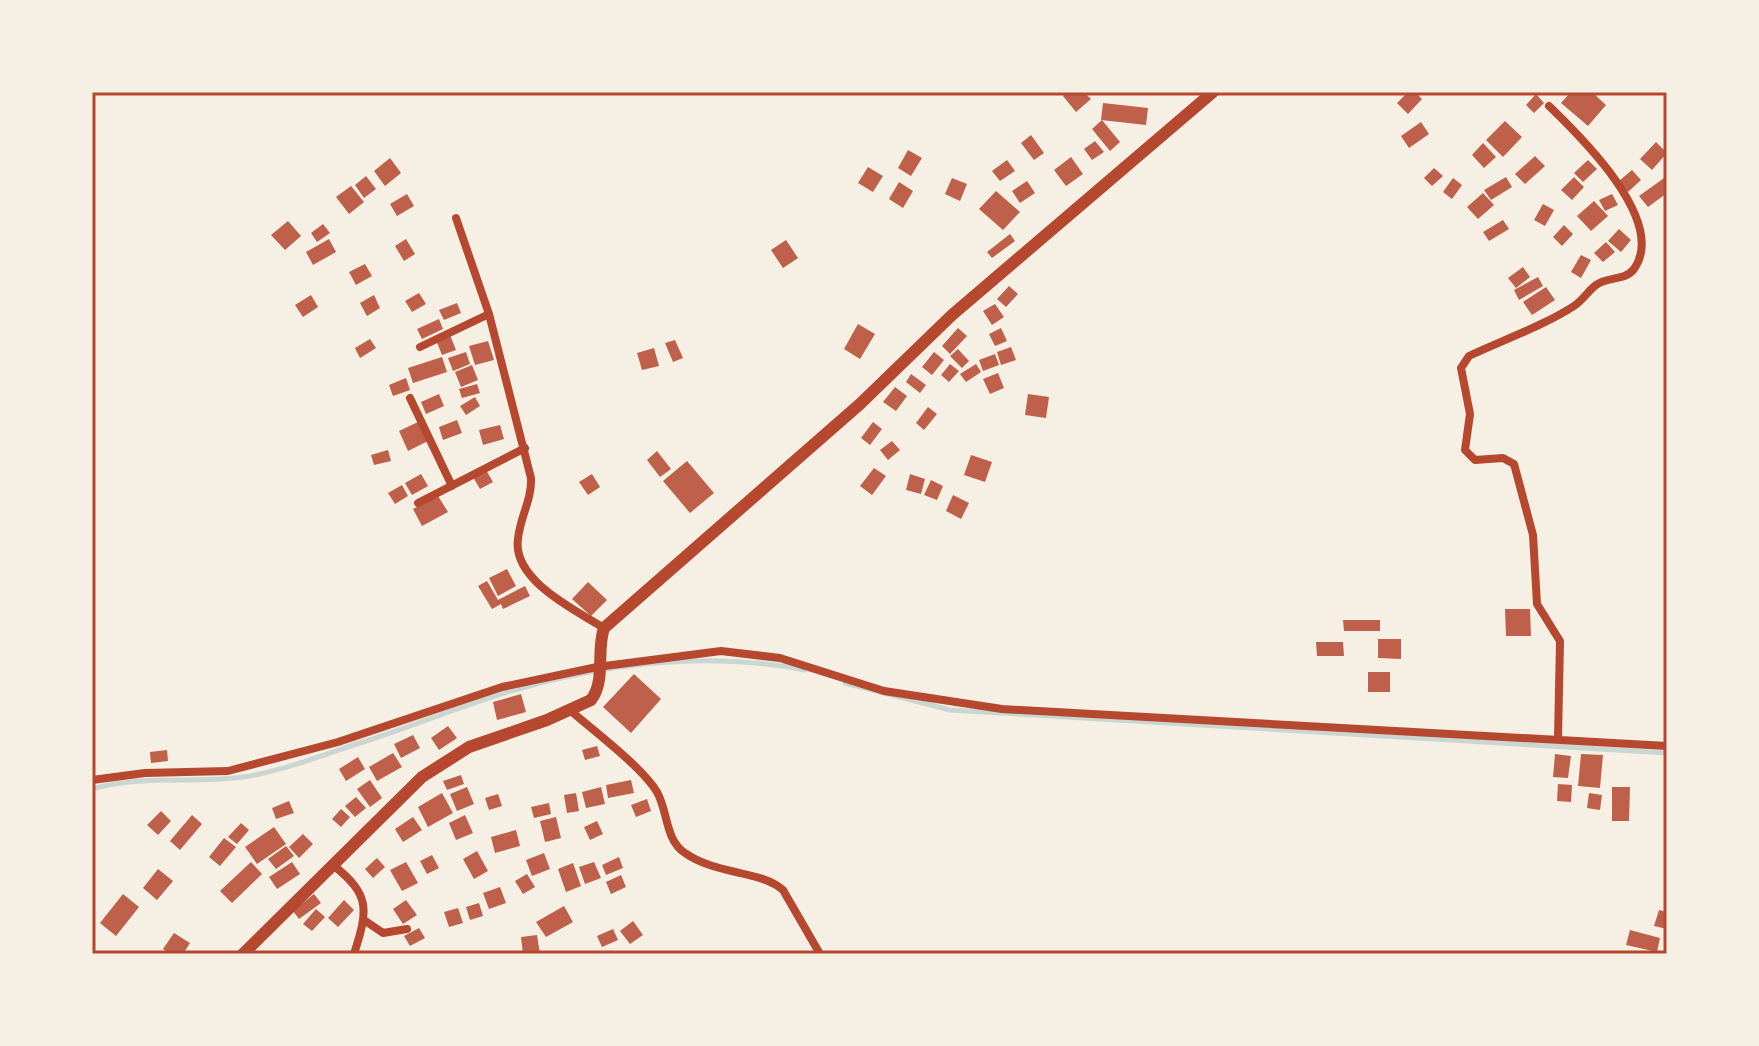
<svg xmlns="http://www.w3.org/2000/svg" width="1759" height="1046" viewBox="0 0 1759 1046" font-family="'Varela Round',sans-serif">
<rect width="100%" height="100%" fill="#f6efe4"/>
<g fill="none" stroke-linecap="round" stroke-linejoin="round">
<path stroke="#c9d6d2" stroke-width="5" d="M845,683L950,710L1667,753
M92,789C142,774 193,784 243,777C284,771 327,753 366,741C418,725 469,702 522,688C614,662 712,652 805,670"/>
</g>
<path fill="#bf614a" d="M1068,92H1084L1091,99L1076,112L1063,96Z
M1408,92H1415L1422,99L1408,114L1397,103Z
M1571,92H1592L1606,105L1588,126L1561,103Z
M1536,94L1544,103L1534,113L1526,105Z
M1103,103L1148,108L1146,125L1101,120Z
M1102,120L1120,142L1110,151L1092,129Z
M1505,121L1522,137L1503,157L1486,140Z
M1421,122L1429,134L1409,148L1401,136Z
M1031,135L1044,153L1034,160L1021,143Z
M1095,141L1104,152L1092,160L1084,149Z
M1656,142L1667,153L1652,170L1640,159Z
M1483,143L1496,157L1484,168L1472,155Z
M908,150L922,158L911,176L898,168Z
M1535,156L1545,166L1525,184L1515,174Z
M1071,157L1083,174L1066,186L1054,170Z
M390,158L401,173L385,186L374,171Z
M1007,160L1015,171L1000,181L992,171Z
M1588,160L1597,169L1583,182L1574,173Z
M868,167L883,176L873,192L858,183Z
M1434,168L1443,176L1432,186L1424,178Z
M1632,170L1641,180L1628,192L1619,181Z
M366,176L376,189L364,198L355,185Z
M1667,176V193L1648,207L1639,196Z
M1506,177L1512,187L1491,200L1484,190Z
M1574,177L1584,187L1572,200L1561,190Z
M952,178L967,184L960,201L945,194Z
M1453,178L1462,185L1452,199L1443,192Z
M1027,181L1035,193L1020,203L1012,191Z
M899,182L913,191L903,208L889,199Z
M351,186L364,202L349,214L336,197Z
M996,191L1020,212L1003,230L979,209Z
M1483,193L1494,205L1478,219L1467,207Z
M407,194L414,206L397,216L390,204Z
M1612,194L1618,205L1605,211L1599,200Z
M1594,201L1608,216L1591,231L1577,216Z
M1543,204L1554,210L1545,226L1534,220Z
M1503,220L1509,229L1489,241L1483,232Z
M288,221L301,236L285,250L271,235Z
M323,224L330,233L317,242L311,233Z
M1564,225L1573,234L1562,246L1553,237Z
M1619,229L1631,240L1621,252L1608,241Z
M1010,234L1015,241L992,258L987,252Z
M329,239L336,252L313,265L306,252Z
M406,239L415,254L404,261L395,246Z
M786,240L798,258L783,268L771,250Z
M1606,242L1615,252L1603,262L1594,253Z
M1581,255L1591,260L1581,278L1571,272Z
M365,264L372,276L356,285L349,272Z
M1523,267L1530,277L1516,288L1508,278Z
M1538,277L1543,286L1519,300L1514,290Z
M1009,286L1018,294L1006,307L997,299Z
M1546,287L1555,300L1532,315L1523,302Z
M419,293L426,304L412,312L405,301Z
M311,295L318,307L303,317L295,305Z
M374,295L380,308L367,316L360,303Z
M457,303L461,313L444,320L439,310Z
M995,304L1004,317L992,325L983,311Z
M439,319L443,329L422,339L417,329Z
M858,324L875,334L860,359L844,349Z
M958,328L967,336L950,354L942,346Z
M1001,328L1007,341L995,346L989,334Z
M450,335L456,350L442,355L436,340Z
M370,339L376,348L360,358L355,348Z
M675,340L683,358L673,362L665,343Z
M488,341L494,360L475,365L469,346Z
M1011,347L1016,360L1001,365L997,352Z
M654,348L659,366L642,370L637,353Z
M958,349L969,361L962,368L950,356Z
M466,352L470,364L453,371L448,358Z
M934,352L944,360L932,375L922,367Z
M995,354L999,365L983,371L979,360Z
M442,357L447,372L413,383L408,368Z
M950,364L959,371L949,382L941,375Z
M976,364L981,372L966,382L960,374Z
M472,365L478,380L461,387L455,372Z
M998,373L1004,388L990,394L983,379Z
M911,374L926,385L920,393L906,382Z
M406,378L410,390L393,396L389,385Z
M477,384L480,393L462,398L459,389Z
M895,387L907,396L896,411L883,402Z
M439,394L444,406L426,414L421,402Z
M1028,394L1049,397L1046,418L1025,415Z
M475,397L480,406L466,415L460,406Z
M928,407L937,414L924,430L916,423Z
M457,420L462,433L443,440L439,427Z
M418,422L428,441L408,451L399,431Z
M873,422L882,429L870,445L861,438Z
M500,425L504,439L483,445L479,430Z
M892,441L900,450L888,460L880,450Z
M388,450L391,461L374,465L371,455Z
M657,451L671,469L660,477L647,460Z
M971,455L992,462L985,482L964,475Z
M687,461L714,493L690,513L663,481Z
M874,468L886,476L872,495L860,486Z
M486,470L493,482L480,489L473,477Z
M421,474L428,486L412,495L405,483Z
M592,474L600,487L588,495L579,482Z
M910,474L925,479L921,494L906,490Z
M931,480L943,486L937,500L924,495Z
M402,485L408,496L395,504L388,493Z
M953,495L969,503L961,519L946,511Z
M438,496L448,512L422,526L413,509Z
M507,569L516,586L498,596L489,578Z
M487,581L498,600L525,586L530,596L503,609L501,604L492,609L478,586Z
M588,582L607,600L591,616L572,599Z
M1505,609H1530L1531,636H1506Z
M1343,620H1380V631H1344Z
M1378,639H1401V659L1378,658Z
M1316,642H1343L1344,656H1317Z
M1368,672H1390V692H1368Z
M634,674L661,699L631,733L603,707Z
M521,694L526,712L497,720L493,702Z
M448,726L457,738L439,750L431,738Z
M413,735L420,748L401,758L394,744Z
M597,746L600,756L585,760L582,750Z
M167,750L168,761L151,763L150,752Z
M393,753L402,767L377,781L369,767Z
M1555,754L1571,756L1568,778L1553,777Z
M1581,754L1603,755L1600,788L1578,786Z
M358,757L365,769L346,781L339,769Z
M461,775L464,784L447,790L443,781Z
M370,780L382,798L370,807L357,789Z
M631,780L634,793L608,798L606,785Z
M1558,784L1572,785L1571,802L1557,801Z
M467,787L474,804L457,811L450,794Z
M601,787L605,804L586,808L582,792Z
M1612,787H1630L1629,821H1612Z
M442,793L453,813L428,827L418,807Z
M576,793L579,811L567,813L564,795Z
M1589,793L1602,795L1600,810L1587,808Z
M498,794L502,806L489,810L485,798Z
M356,797L366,808L355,817L345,806Z
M647,799L651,811L636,817L631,805Z
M289,801L294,813L276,819L272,808Z
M549,803L551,814L534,818L531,807Z
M341,809L350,817L341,827L332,819Z
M161,811L171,821L158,835L147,825Z
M192,815L202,824L180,850L170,841Z
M465,815L473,833L456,840L449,823Z
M413,817L422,830L403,842L395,829Z
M556,817L561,838L545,842L540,821Z
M597,821L603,834L590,840L584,827Z
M241,823L249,830L237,844L228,837Z
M274,827L286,844L257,864L245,847Z
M516,830L520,846L495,853L491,837Z
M303,834L313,844L299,858L289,847Z
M224,838L236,847L220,866L209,857Z
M286,846L294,856L276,869L268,859Z
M477,851L488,871L474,879L463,859Z
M544,853L550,869L532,876L526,860Z
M432,855L439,868L427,874L420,861Z
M619,857L623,868L606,875L602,865Z
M377,858L385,867L373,878L365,869Z
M251,862L262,874L232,903L220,891Z
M292,862L300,874L277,889L269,877Z
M406,862L418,883L402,891L390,870Z
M594,862L601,878L585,884L579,867Z
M573,863L581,886L566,892L558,869Z
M158,869L173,881L157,900L143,888Z
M527,874L535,887L523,894L515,881Z
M621,875L626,887L611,894L606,882Z
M500,887L506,903L489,909L483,893Z
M123,894L139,907L116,936L100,923Z
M314,894L321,903L299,919L293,911Z
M344,900L354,910L338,927L328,918Z
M406,900L417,915L403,924L393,909Z
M479,903L483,916L470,920L466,907Z
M564,906L573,922L546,937L536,922Z
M458,908L463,923L449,927L444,912Z
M316,909L325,917L312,931L303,924Z
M1659,910L1667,912V929L1654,926Z
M633,921L643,935L630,944L620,931Z
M419,928L425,938L410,946L404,936Z
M613,929L618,940L602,947L597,936Z
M1630,930L1660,938L1657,952L1626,945Z
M174,933L190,943L183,954H170L163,949Z
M537,935L540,954H523L521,937Z"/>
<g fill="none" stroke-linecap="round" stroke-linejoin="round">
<path stroke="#b5482f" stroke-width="8" d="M1549,106C1580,136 1668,221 1634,269C1625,281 1608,276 1596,285C1588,291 1583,300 1574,306C1543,326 1503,340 1469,356L1461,368L1470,414L1465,450L1475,460L1503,458L1514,464L1533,535L1537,604L1560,641L1558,738
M456,218L489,314L531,478C532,500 520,517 518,539C512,580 575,610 604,628
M420,347L489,314
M410,398L452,486
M418,503L525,448
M571,711C594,731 643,768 657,792C668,811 665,840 685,853C716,875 760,870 783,890L820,954
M92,780L145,773L228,771L338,742L502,687L597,667L721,651L780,658L884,691L1002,709L1667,746
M333,865C371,895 368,910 354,954
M364,920L383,933L407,929"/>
<path stroke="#b5482f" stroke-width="12" d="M243,954L422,777L469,747L547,720L591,700C606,681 596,651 604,628L860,404L952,315L1213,92"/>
</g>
<rect width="1759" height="1046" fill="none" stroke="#f6efe4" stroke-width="188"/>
<rect x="94" y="94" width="1571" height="858" fill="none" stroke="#b5482f" stroke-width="3"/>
</svg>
